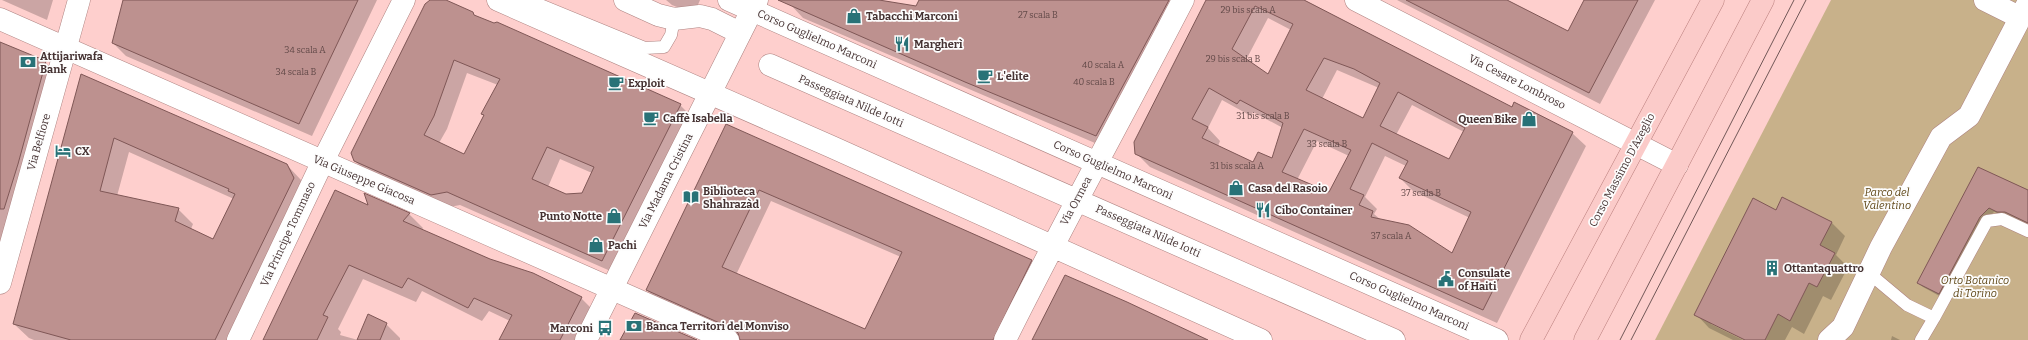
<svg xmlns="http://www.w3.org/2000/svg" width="2028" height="340" viewBox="0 0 2028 340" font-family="Bitter,serif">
<rect width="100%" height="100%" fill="#fecfcd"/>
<path fill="#c8b18a" d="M1831,0H2028V340H1655Z"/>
<path fill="#0003" fill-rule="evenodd" d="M2,0H53L47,20Z
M125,0H377L312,136L126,56L113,43Z
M432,0H443L472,13L476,17L680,105L693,118L615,273L460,205L444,208L368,174L355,161ZM467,73L498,85L465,155L439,143L447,129ZM560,159L592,173L582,194L566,195L548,187Z
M666,0H700L694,14L672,5Z
M792,0H877L1009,22L958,0H1192L1109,149L803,18L790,4Z
M1208,0H1304L1512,108L1572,133L1586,146L1497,323L1150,167L1136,153ZM1268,18L1291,30L1269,76L1246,60ZM1337,70L1379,88L1363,120L1322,99ZM1222,100L1251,116L1253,112L1283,128L1273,159L1253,163L1218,146L1220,141L1208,128ZM1412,105L1464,132L1450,160L1396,135ZM1317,141L1349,156L1329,194L1297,180ZM1385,156L1406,166L1400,178L1413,191L1470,218L1452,254L1381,220L1374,214L1377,209L1365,197Z
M1397,0H1507L1568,32L1585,0H1655L1600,104Z
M0,43L45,62L58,75L0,294Z
M81,76L286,164L301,180L308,194L237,340H34L29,338L14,324ZM129,152L234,199L213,240L191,229L193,224L178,209L117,196Z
M726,126L1031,260L1043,272L1009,340H746L659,302L647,290ZM771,201L901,257L866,331L736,275Z
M1979,168L2028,190V224L1994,212L1985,222L1943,298L1923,287L1918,283Z
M366,195L409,214L423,228L422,230L581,298L595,312L581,340H500L510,321L489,311L482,321L422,291L416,302L363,279L338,329L341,332L340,335L358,340L386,324L400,338V340H264L369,207Z
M1776,212L1832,223L1845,236L1836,255L1848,267L1831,300L1823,296L1804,334L1792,327L1785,340H1747L1711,322V324L1743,340H1733L1709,328L1696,314Z
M1892,336L1900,340H1891Z"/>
<path fill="#bd918f" stroke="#7f5756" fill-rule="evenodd" d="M123,0H358L299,124L112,43Z
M430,0H446L473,12L474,15L494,23L497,22L681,104L602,261L447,192L431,195L354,161L351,153L425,4ZM454,60L500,79L481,114L484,115L464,154L424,135L434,116ZM547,147L594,167L582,193L566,194L532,179Z
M778,0H879L916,6L919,0H1169L1096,136L965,82Z
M1206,0H1304L1512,107L1514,102L1573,132L1483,310L1135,154L1134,142ZM1255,6L1293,24L1268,74L1232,49ZM1324,58L1354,69L1380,83L1363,118L1306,90ZM1209,88L1237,104L1240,100L1283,123L1272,158L1258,152L1253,162L1202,138L1208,127L1192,119ZM1398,92L1465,128L1449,159L1380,126ZM1304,129L1351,150L1329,192L1282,172ZM1372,143L1408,161L1399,178L1471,212L1452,253L1409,225L1371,217L1373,211L1359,205L1364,195L1350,189Z
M1406,0H1507L1568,31L1584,0H1638L1589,93Z
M0,42L46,61L18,164L4,209H0Z
M81,74L287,164L294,178L215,340H71L13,324ZM114,138L229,189L228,191L235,194L213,239L175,221L179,208L100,191Z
M726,124L1032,260L993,340H740L738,333L733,329L646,290ZM759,190L902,252L865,329L722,267Z
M1978,167L2028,190V223L2005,212H1997L1989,208L1980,217L1939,294L1917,283Z
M335,190L368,205L364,193L410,213L403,221L490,259L533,273L582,297L560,340H499L512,315L474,298L468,308L408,278L402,288L349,265L323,315L328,317L317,340H263Z
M1782,197L1832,222L1820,245L1835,253L1817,287L1809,283L1790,321L1778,314L1765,340H1745L1694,315L1753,198L1776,210Z
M1065,275L1127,302L1208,340H1032Z
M635,313L697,340H620Z
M368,314L387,323L380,340H357Z"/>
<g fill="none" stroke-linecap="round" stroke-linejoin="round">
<defs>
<path id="lane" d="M528,0L645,48L664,47L671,35L674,19
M1870,274L1907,305L1934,318L1987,221L2002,219L2028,231
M1921,340L1934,318"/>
<path id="street" d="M498,0L832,147L1261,340
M625,0L658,15L674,19L700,16L712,19L740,33
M729,0L1497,340
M1356,0L1677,165
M1985,0L2021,18
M0,19L728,340
M770,65L1394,340
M0,283L79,0
M238,340L322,163L404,0
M1005,340C1062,225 1124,114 1183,0
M1829,340L1843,327L1881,247L1941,137L1969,116L2028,3"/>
<path id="secondary" d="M586,340L757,0"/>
<path id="primary" d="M1531,340L1713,0
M1585,340L1763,0"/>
</defs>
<use href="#lane" stroke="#ae8381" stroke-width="13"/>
<use href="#street" stroke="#ae8381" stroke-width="23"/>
<use href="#secondary" stroke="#ae8381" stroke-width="23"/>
<use href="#primary" stroke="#ba7f7d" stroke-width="23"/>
<use href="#lane" stroke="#fff" stroke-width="12"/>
<use href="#street" stroke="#fff" stroke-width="22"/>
<use href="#secondary" stroke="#fff" stroke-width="22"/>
<use href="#primary" stroke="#fbcbc9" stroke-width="22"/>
<path stroke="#715757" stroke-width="1" d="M1620,340L1794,0
M1631,340L1806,0"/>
</g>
<defs>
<symbol id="shop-bare" viewBox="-9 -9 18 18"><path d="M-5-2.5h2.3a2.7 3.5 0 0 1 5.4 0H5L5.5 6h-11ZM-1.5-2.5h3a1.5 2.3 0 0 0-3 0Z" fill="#287277" stroke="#fdfdfd" stroke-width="2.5" paint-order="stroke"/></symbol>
<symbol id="restaurant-bare" viewBox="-9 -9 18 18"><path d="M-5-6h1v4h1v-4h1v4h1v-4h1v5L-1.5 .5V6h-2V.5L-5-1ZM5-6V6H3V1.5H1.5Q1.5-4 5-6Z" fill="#287277" stroke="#fdfdfd" stroke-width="2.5" paint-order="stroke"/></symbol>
<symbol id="bank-bare" viewBox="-9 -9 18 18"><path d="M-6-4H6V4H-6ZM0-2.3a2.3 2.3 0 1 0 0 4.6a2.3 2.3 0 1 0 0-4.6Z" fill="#287277" stroke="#fdfdfd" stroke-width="2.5" paint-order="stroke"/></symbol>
<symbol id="cafe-bare" viewBox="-9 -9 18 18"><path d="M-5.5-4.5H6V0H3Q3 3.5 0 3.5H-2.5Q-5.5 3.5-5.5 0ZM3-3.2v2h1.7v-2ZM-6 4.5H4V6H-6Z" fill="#287277" stroke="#fdfdfd" stroke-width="2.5" paint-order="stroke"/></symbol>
<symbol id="hotel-bare" viewBox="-9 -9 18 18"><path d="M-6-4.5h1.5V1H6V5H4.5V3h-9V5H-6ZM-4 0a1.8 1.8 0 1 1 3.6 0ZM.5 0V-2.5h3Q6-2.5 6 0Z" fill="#287277" stroke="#fdfdfd" stroke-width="2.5" paint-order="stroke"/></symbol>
<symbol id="library-bare" viewBox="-9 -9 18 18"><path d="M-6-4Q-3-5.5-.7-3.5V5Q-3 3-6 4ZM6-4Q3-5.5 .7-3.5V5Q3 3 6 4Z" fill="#287277" stroke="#fdfdfd" stroke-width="2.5" paint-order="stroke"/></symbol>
<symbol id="building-bare" viewBox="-9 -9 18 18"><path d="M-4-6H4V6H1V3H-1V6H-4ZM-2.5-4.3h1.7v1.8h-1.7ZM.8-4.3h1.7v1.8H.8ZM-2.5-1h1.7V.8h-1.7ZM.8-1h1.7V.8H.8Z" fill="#287277" stroke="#fdfdfd" stroke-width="2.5" paint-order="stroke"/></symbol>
<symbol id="civic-bare" viewBox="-9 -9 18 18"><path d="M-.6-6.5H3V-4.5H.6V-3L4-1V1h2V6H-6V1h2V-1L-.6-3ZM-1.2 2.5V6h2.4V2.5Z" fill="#287277" stroke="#fdfdfd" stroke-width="2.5" paint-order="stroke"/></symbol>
<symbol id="bus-bare" viewBox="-9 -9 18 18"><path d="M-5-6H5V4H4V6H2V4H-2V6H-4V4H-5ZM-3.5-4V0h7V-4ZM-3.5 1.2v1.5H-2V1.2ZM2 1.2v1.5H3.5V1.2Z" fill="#287277" stroke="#fdfdfd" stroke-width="2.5" paint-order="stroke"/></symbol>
</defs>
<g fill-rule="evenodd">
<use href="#shop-bare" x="843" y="5" width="22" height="22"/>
<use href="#restaurant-bare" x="891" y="33" width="22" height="22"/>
<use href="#bank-bare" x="17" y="51" width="22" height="22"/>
<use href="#cafe-bare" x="974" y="65" width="22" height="22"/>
<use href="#cafe-bare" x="605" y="72" width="22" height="22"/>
<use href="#cafe-bare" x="640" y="107" width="22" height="22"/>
<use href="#shop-bare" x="1518" y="108" width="22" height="22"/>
<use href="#hotel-bare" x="52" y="140" width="22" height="22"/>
<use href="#shop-bare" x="1225" y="177" width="22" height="22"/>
<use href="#library-bare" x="680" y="186" width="22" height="22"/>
<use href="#restaurant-bare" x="1252" y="199" width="22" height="22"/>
<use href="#shop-bare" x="603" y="205" width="22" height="22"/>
<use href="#shop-bare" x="585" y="234" width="22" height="22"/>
<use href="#building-bare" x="1761" y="257" width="22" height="22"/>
<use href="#civic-bare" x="1435" y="268" width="22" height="22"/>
<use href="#bank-bare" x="623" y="315" width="22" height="22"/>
<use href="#bus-bare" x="594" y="317" width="22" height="22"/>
</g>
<g text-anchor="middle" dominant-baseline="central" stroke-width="3.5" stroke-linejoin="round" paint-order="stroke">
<g font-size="9" fill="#634a49">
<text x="1248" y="10">29 bis scala A</text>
<text x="1038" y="15">27 scala B</text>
<text x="305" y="50">34 scala A</text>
<text x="1233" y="59">29 bis scala B</text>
<text x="1103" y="65">40 scala A</text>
<text x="296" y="72">34 scala B</text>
<text x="1094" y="82">40 scala B</text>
<text x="1263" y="116">31 bis scala B</text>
<text x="1327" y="144">33 scala B</text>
<text x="1237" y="166">31 bis scala A</text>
<text x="1421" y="193">37 scala B</text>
<text x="1391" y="236">37 scala A</text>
</g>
<g font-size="11" font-weight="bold" fill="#453232" stroke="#fdfdfd" text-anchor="start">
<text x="866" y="16">Tabacchi Marconi</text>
<text x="914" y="44">Margherì</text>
<text x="40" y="56">Attijariwafa<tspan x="40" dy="13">Bank</tspan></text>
<text x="997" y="76">L'elite</text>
<text x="628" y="83">Exploit</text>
<text x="663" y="118">Caffè Isabella</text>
<text x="1517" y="119" text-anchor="end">Queen Bike</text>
<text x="75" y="151">CX</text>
<text x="1248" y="188">Casa del Rasoio</text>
<text x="703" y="191">Biblioteca<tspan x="703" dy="13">Shahrazàd</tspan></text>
<text x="1275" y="210">Cibo Container</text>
<text x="602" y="216" text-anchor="end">Punto Notte</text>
<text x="608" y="245">Pachi</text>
<text x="1784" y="268">Ottantaquattro</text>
<text x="1458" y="273">Consulate<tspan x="1458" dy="13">of Haiti</tspan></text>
<text x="646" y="326">Banca Territori del Monviso</text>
<text x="593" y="328" text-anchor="end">Marconi</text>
</g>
<g font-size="11" fill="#453232" stroke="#fdfdfd">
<text transform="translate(817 39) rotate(24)">Corso Guglielmo Marconi</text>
<text transform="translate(1517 82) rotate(27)">Via Cesare Lombroso</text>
<text transform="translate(851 101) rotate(24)">Passeggiata Nilde Iotti</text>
<text transform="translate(39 142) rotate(-74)">Via Belfiore</text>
<text transform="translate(1113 170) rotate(24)">Corso Guglielmo Marconi</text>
<text transform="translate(1622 170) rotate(-62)">Corso Massimo D'Azeglio</text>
<text transform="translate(364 180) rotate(23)">Via Giuseppe Giacosa</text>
<text transform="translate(666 181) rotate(-63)">Via Madama Cristina</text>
<text transform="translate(1076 201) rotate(-62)">Via Ormea</text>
<text transform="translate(1148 231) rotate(24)">Passeggiata Nilde Iotti</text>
<text transform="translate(288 234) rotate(-65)">Via Principe Tommaso</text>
<text transform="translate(1409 301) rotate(24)">Corso Guglielmo Marconi</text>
</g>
<g font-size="11" font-style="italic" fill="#624a1a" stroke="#fdfdfd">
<text x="1887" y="192">Parco del<tspan x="1887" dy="13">Valentino</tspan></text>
<text x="1975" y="280">Orto Botanico<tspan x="1975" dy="13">di Torino</tspan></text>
</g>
</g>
</svg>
